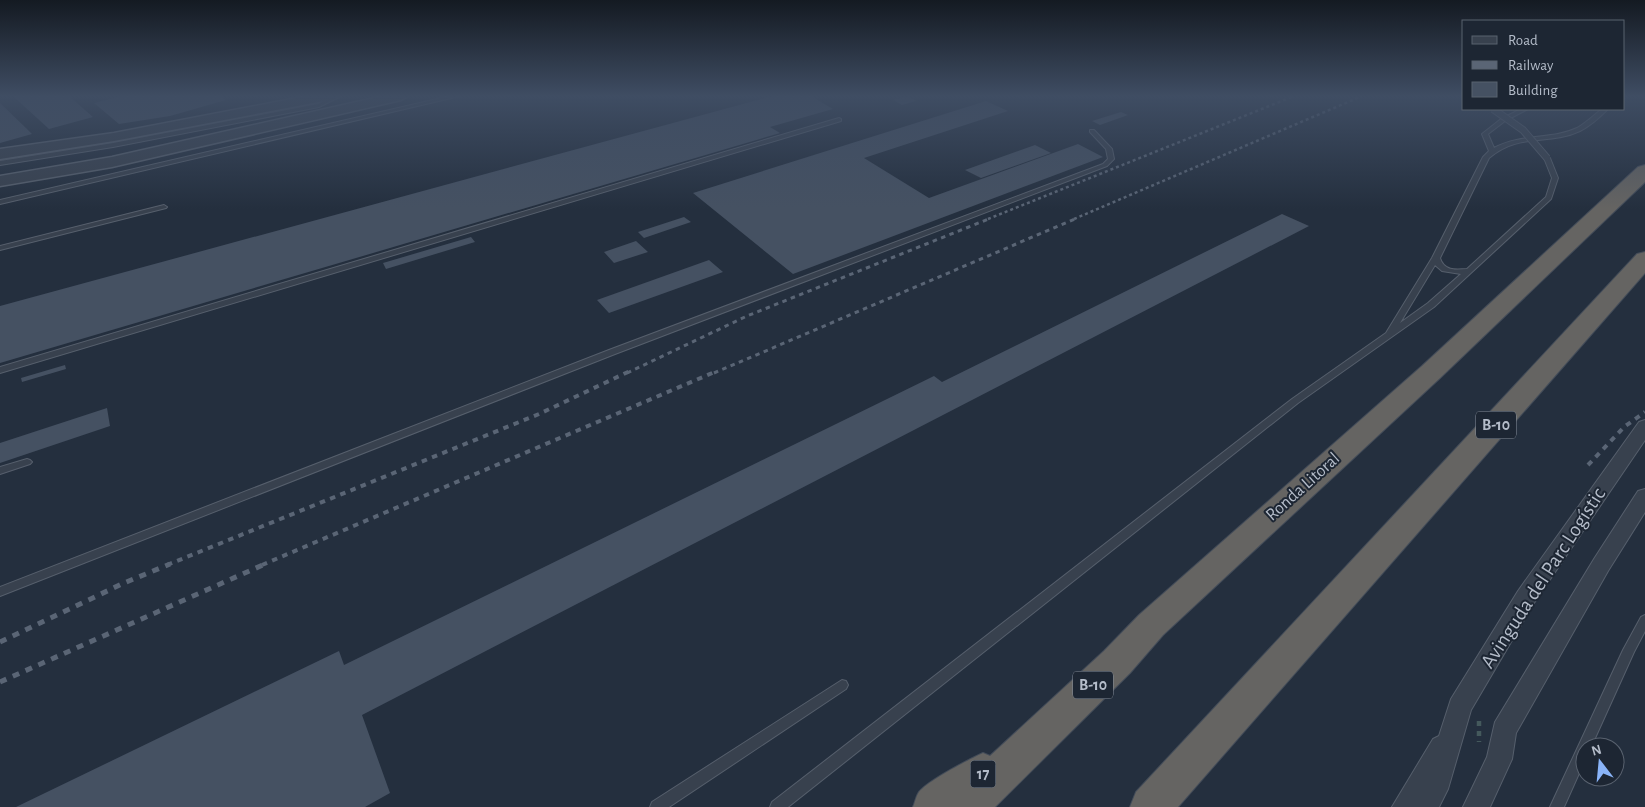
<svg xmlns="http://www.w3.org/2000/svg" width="1645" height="807" viewBox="0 0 1645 807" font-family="'Alegreya Sans',sans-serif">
<rect width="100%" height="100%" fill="#242f3e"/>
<path fill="#455162" d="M13,96H69L93,117L49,129Z
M121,96H220L226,100L170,116L119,124L94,103Z
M772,96H811L833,109L770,127L780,133L0,363V306Z
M908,96L916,101L902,105L893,100Z
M986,101L1008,111L864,158L929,198L1078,144L1103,157L793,274L693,193Z
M0,103L26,128L32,134L0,143Z
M1121,112L1128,115L1100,125L1092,121Z
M1035,145L1051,153L981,178L965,170Z
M1282,214L1309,226L362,715L390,793L365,807H16L339,651L344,665L934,376L942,382Z
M684,217L691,222L644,238L638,232Z
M471,237L475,242L386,269L383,263Z
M636,241L648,252L614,263L604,252Z
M709,260L723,272L609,313L597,300Z
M65,365L66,369L22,382L21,378Z
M107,408L110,426L0,463V443Z"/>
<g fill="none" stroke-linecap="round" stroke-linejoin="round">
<defs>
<path id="service" d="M334,96H341L319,107L113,147L0,165V161L113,143L318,104Z
M450,96H460L0,204V200Z
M1521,109H1528L1505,121L1488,134L1494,148C1522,133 1552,140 1577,128C1586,123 1594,115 1602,109H1608C1600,117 1590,126 1580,131C1548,146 1519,132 1489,158L1440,258C1444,271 1455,270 1467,269L1546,197L1552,178L1544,158L1547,156L1550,158L1558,178L1551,199L1434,307L1298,403L788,807H770L772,802L1292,399L1386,333L1432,258L1483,157L1489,151L1482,134L1501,119ZM1435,265L1442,271L1461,274L1428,303L1400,323Z
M839,118L841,119V121L0,373V367Z
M1090,130H1094L1112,149L1114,159L1107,166L615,354L0,596V587L609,350L1103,164L1108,159L1106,149L1090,132Z
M164,205L167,207L166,208L0,250V246Z
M27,459L30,460L32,462L30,464L0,474V467Z
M1645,615V631L1634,652L1591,747H1585V760L1564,807H1550L1623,650L1641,617Z
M842,680L846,681L848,685L846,689L669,807H650L652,802Z"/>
<path id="minor" d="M1645,420V440L1534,603L1471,710L1448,789L1439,807H1392L1433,739L1439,736L1451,699L1518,591L1639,422Z
M1645,489V512L1608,571L1516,733L1512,759L1490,807H1463L1487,757L1495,722L1594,559L1638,491Z"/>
<path id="tertiary" d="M307,96H336L329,100L114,141L0,159V149L114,133Z
M383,96H408L401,100L112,167L0,186V176L112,157Z"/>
<path id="trunk" d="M1645,165V182L1440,378L1163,635L1130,673L995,807H913C915,803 916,796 919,792C929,780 968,760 983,753L990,756L1104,651L1139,615L1422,366L1638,167Z
M1645,252V273L1178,807H1130L1136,792L1637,254Z"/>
</defs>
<use href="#service" stroke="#565f6c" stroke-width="2"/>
<use href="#minor" stroke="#565f6c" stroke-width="2"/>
<use href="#tertiary" stroke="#565f6c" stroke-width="3"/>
<use href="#trunk" stroke="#434c59" stroke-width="2"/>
<path stroke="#44595c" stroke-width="4.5" stroke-dasharray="5 5" stroke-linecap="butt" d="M1479,721V742"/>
<use href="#service" fill="#38414e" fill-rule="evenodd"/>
<use href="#minor" fill="#38414e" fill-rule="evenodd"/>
<use href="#tertiary" fill="#38414e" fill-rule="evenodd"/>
<use href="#trunk" fill="#656462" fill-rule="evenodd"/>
<path stroke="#5a6575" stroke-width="2.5" stroke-dasharray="3 3" stroke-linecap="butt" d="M988,219L1294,96
M1074,219L1362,96"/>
<path stroke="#5a6575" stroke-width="3" stroke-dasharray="4.5 4.5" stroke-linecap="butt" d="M627,373L747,316L991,218
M714,373L1077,218"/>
<path stroke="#5a6575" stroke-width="4" stroke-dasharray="5.5 5.5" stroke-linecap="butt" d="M1588,465L1624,427L1645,412
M167,565L539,414L630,371
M262,565L717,371"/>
<path stroke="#5a6575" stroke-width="5" stroke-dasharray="7 7" stroke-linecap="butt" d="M0,642L124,583L170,564
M0,682L265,564"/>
<defs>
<path id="service-bridge" d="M1493,109L1523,130L1547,158"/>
</defs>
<use href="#service-bridge" stroke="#565f6c" stroke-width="8" stroke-linecap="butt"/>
<use href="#service-bridge" stroke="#38414e" stroke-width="6"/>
</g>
<linearGradient id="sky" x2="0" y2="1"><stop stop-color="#141a22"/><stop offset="0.46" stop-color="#3f4d63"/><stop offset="1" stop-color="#3f4d63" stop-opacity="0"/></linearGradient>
<rect width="1645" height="209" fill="url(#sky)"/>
<g text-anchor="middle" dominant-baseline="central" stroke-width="4" stroke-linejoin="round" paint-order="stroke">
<g fill="#1d2633" stroke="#878f9c" stroke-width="1">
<rect x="1476" y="411.5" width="40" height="27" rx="4"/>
<rect x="1073" y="671.5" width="40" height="27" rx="4"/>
<rect x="970.5" y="760.5" width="25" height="27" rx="4"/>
</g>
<g font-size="16" font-weight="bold" fill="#b4bcc9">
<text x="1496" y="425">B-10</text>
<text x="1093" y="685">B-10</text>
<text x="983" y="774">17</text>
</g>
<g font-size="18" fill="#b4bcc9" stroke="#1d2633">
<text transform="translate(1303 487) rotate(-42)">Ronda Litoral</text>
</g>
<g font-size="21" fill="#b4bcc9" stroke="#1d2633">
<text transform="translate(1543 578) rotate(-57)">Avinguda del Parc Logístic</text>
</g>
</g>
<rect x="1462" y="20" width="162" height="90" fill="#1d2633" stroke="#59626f"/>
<rect x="1472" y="36" width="25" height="8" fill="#38414e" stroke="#59626f"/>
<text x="1508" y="45" font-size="15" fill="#b4bcc9">Road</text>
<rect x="1472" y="61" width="25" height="8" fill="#5a6575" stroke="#59626f"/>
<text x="1508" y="70" font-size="15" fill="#b4bcc9">Railway</text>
<rect x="1472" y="82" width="25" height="15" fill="#455162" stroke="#59626f"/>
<text x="1508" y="95" font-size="15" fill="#b4bcc9">Building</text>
<g transform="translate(1600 762) rotate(344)"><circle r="24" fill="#1d2633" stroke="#59626f"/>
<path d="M0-4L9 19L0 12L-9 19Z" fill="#8ab4f8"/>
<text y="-8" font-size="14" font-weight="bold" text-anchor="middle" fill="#b4bcc9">N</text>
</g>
</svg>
